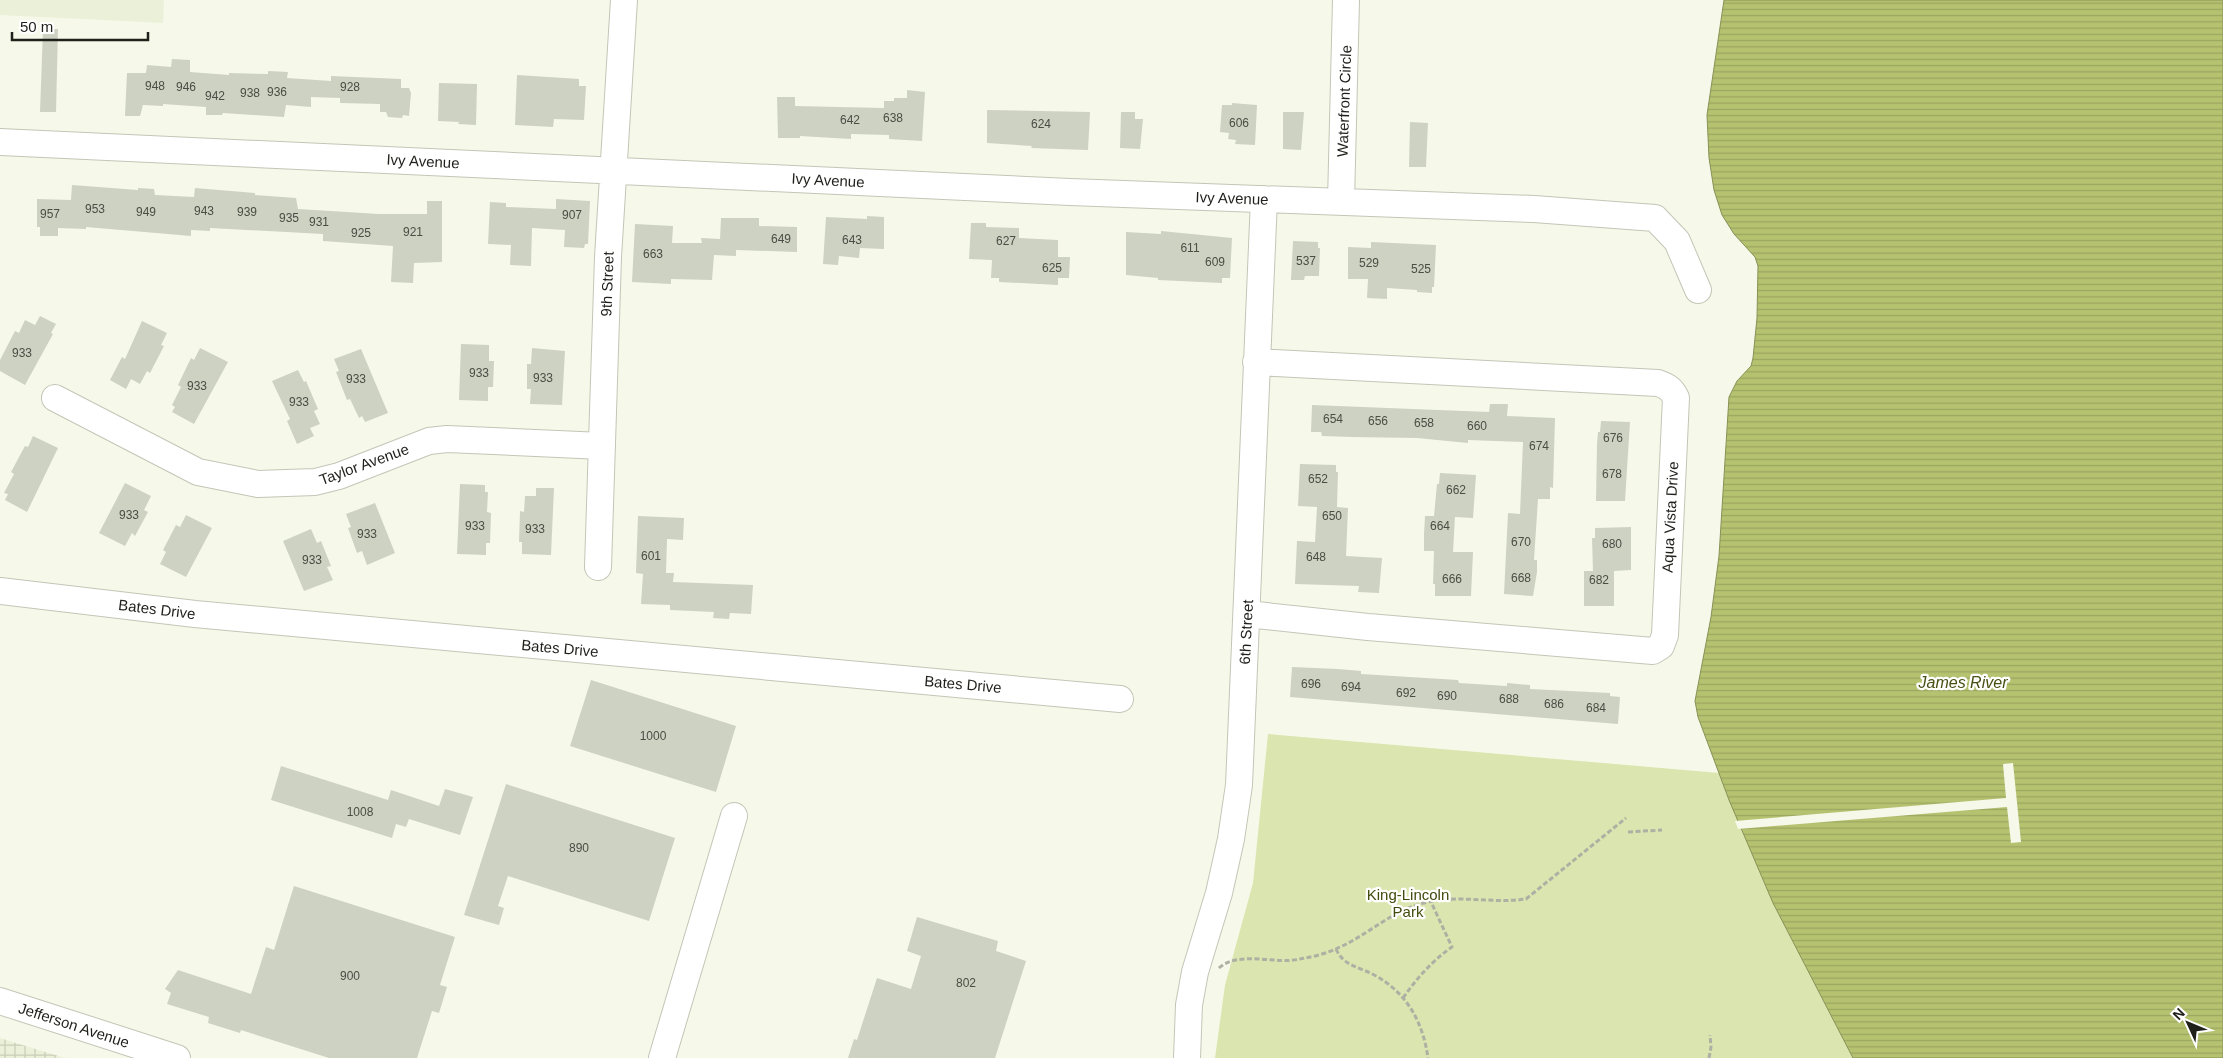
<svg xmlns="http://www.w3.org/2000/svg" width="2223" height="1058" viewBox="0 0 2223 1058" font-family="Arial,sans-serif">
<defs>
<pattern id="industrial-grid" width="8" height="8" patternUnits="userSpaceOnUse" patternTransform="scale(1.25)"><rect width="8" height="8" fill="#ebf0d9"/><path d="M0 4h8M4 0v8" fill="none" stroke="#c9ceba"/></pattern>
<pattern id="water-rules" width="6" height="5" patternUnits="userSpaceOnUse" patternTransform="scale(1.25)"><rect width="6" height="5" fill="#b5c270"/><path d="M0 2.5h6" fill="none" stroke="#9ba660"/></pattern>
</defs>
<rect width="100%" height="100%" fill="#f6f9e9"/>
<path fill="#ebf0d9" d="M0,0H164L163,23L0,15Z"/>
<path fill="url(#industrial-grid)" d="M0,1038L65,1058H0Z"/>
<path fill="#dbe5af" d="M1268,734L1719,773L1773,903L1853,1058H1215L1225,985L1253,883Z"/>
<path fill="url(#water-rules)" stroke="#889156" d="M1724,0H2223V1058H1853L1773,903L1729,800L1698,717L1695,701L1711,617L1719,556L1729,397L1737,381L1751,366L1753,358L1757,318L1758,266L1755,257L1734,234L1722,215L1714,190L1709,158L1707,115Z"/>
<path fill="#f6f9e9" d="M2013,763L2021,842L2011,843L2007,807L1738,829L1735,821L2006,798L2003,764Z"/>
<path fill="#ced2c2" d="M43,29H58L56,112H40Z
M172,59L190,60V72L229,75V73L268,74V71L288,72L287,78L331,81V76L401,79V88H409L411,93L409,116L403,115L402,118L388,117L386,112H380V104L340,103V98L311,97V107L286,105L284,117L223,113L222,115H206V107L163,104V106L143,105L140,116H125L127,73H146L147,65L171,67Z
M517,75L579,79V86H586L584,120L554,119L553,127L515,125Z
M439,83L477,84L476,125L458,124L459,122L438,121Z
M907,90L925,92L922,141L889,139V135L851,134V139L800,136V138H778L777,97H795V106L884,108V101H894V98H907Z
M1232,103L1257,105L1255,145L1235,144L1236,140L1228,139L1229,133L1220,132L1222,105H1232Z
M987,110L1090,112L1088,150L1031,148L1032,146L987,143Z
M1121,112H1135V119H1143L1140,149L1120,148Z
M1283,112H1304L1301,150L1283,149Z
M1410,122L1428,123L1426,167H1409Z
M72,185L138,190V188L154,189L155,195L194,197L195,188L255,193V195L296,198L298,209L379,214H427V201H442V262L414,263L413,283L391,282L393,246L323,241V234L210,228V231L191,230V236L86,227V229L58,228V236H40V227H37V199L71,200Z
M556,199L590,201L588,244H585L584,248L564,247L565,230L532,228L531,266L510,265L511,245L488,244L490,202L506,203V207L556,209Z
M867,216L884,217V249L860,248L859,258L839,256L838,265L823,264L826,217L867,219Z
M721,218H759V226L797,227V252L736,250V256L714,255L712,280L671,279V284L632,282L635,224L673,226L672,243H702L701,238L720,239Z
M971,223H986V227L1019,228V238L1058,240V257H1070L1069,278H1058V285L999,282V278H991L992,260L969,259Z
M1161,231L1232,238L1230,278H1222V283L1158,280V278L1126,275V232L1161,234Z
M1293,241L1318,242V248H1320L1319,276H1305L1304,280H1291Z
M1371,242L1436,245L1434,287H1432V293L1417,292V290L1387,288V299L1367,298L1368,279H1348V247L1371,248Z
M40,316L56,324L51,333L53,334L25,385L0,371V360L15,331L19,333L25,320L35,325Z
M142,321L167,333L161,345L164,346L150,373L147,371L140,384L131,379L126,389L110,380L122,357L125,359Z
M461,344L489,345V361H494L493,387H488V401L459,400Z
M200,348L228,362L194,424L172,412L175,407L172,405L181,387L178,385L191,358L194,360Z
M532,348L565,351L562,405L530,404L531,389H527V364H531Z
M361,349L388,413L365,422L362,416L359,418L350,399L347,400L336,372L339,371L334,359Z
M298,370L304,382L306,381L318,409L314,411L320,424L310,428L314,436L297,444L287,421L290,419L272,381Z
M1490,404H1508L1507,416L1555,418L1553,488L1550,487V499H1538L1534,560H1537V572L1533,596L1504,594L1508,513L1520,514L1523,442L1468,440V443L1417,438L1352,437L1322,436L1321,432H1311L1312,405L1489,412Z
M1601,421L1630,422L1625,501H1596L1597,444L1598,432H1600Z
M33,436L58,448L27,512L5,500L8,494L4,493L14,474L11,472L25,446L28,447Z
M1300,464L1336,465V472H1338L1337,507L1348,508L1346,556L1382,558L1379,593L1358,592L1359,586L1295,584L1297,541L1315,542L1317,507L1298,506Z
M1440,473L1476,475L1473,518L1455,517L1453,552H1473L1471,596H1435V584H1433L1434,551H1424V534L1425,516H1434L1437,484H1439Z
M125,483L151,496L144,510L148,512L135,536L132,533L125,546L99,533Z
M460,484L485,485V492H488L487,512L491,513L490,543H486V555L457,554Z
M536,488H554L551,555L522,554V542H519L520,511L524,512L525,496H536Z
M375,503L395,553L367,565L362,551L357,553L348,528L351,527L346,514Z
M186,515L212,528L186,577L160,564L166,552L163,550L176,525L180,527Z
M638,516L684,518L683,540L667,539L666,573H674L673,582L753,585L751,614L730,613L729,619L713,618L714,612L670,610V605L641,604L643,574L636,573Z
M1631,527V570L1614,571V606H1584V571H1593L1592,538H1595V528Z
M311,529L317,543L321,541L331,566L327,567L333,580L304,591L283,541Z
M1292,667L1338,669L1361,671V674L1458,680L1459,683L1507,686V683L1530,685V689L1610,693V696L1620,697L1618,724L1290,697Z
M591,680L736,726L716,792L570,746Z
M281,766L388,800L391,790L439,806L445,789L473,797L460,835L409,819L406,827L396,824L392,838L271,800Z
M506,784L675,838L649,921L508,876L498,906L504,908L499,925L464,915Z
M294,886L455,937L440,985L447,987L439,1013L432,1011L417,1058H329L241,1030L240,1033L208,1023L209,1017L167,1004L171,993L165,989L178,970L251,994L266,947L274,950Z
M917,917L998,941L996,951L1026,961L995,1058H848L854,1039L857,1040L877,978L911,989L921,956L907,951Z"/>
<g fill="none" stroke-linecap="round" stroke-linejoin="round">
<defs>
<path id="minor" d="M0,142L1070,192L1534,209L1655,218L1677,241L1698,290
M1341,202L1346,0
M55,398L198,472L258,484L315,482L339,476L429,441L447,439L602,446
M598,567L608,257L624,0
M0,591L195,614L1120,699
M1247,614L1368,627L1653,651L1661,646L1665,635L1676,398C1672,389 1667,386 1658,383L1256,362
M0,1001L177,1058
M662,1058L734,816
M1187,1058L1189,1005L1195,972L1219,893L1231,839L1239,785L1264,199"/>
</defs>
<use href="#minor" stroke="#c3c6b7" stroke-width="28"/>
<path stroke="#aeb0a3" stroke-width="3" stroke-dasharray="5 2.5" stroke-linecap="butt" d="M1628,832L1662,830
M1336,949C1344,967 1361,967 1376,976C1408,994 1423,1023 1428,1058
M1219,968C1239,950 1276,965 1300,959C1313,957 1328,953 1340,947C1369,934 1393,910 1424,903C1458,894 1492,904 1526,899L1626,818
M1403,998C1417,978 1432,961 1452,947L1431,902
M1709,1058L1711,1047L1710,1035"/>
<use href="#minor" stroke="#fff" stroke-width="26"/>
</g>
<g text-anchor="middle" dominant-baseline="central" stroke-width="4.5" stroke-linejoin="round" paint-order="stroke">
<g font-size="12" fill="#4b4c44">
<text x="155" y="86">948</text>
<text x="186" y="87">946</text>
<text x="350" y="87">928</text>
<text x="277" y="92">936</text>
<text x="250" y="93">938</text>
<text x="215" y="96">942</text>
<text x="893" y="118">638</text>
<text x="850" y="120">642</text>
<text x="1239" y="123">606</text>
<text x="1041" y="124">624</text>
<text x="95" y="209">953</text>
<text x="204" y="211">943</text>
<text x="146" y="212">949</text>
<text x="247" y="212">939</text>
<text x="50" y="214">957</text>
<text x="572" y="215">907</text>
<text x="289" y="218">935</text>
<text x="319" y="222">931</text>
<text x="413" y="232">921</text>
<text x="361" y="233">925</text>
<text x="781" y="239">649</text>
<text x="852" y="240">643</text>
<text x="1006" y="241">627</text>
<text x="1190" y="248">611</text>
<text x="653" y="254">663</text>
<text x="1306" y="261">537</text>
<text x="1215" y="262">609</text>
<text x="1369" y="263">529</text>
<text x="1052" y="268">625</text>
<text x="1421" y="269">525</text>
<text x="22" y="353">933</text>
<text x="479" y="373">933</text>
<text x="543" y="378">933</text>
<text x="356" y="379">933</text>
<text x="197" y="386">933</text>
<text x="299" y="402">933</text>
<text x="1333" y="419">654</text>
<text x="1378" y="421">656</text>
<text x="1424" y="423">658</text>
<text x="1477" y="426">660</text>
<text x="1613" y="438">676</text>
<text x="1539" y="446">674</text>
<text x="1612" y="474">678</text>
<text x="1318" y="479">652</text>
<text x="1456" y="490">662</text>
<text x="129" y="515">933</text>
<text x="1332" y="516">650</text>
<text x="475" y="526">933</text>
<text x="1440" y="526">664</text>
<text x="535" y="529">933</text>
<text x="367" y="534">933</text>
<text x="1521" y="542">670</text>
<text x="1612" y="544">680</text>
<text x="651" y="556">601</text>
<text x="1316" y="557">648</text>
<text x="312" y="560">933</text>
<text x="1521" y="578">668</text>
<text x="1452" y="579">666</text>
<text x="1599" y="580">682</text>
<text x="1311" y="684">696</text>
<text x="1351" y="687">694</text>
<text x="1406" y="693">692</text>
<text x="1447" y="696">690</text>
<text x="1509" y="699">688</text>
<text x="1554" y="704">686</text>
<text x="1596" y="708">684</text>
<text x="653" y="736">1000</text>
<text x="360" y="812">1008</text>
<text x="579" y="848">890</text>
<text x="350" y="976">900</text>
<text x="966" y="983">802</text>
</g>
<g font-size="15" fill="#1f201a" stroke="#fff">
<text transform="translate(1344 101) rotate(-88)">Waterfront Circle</text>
<text transform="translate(423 161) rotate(3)">Ivy Avenue</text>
<text transform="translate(828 180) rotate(3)">Ivy Avenue</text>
<text transform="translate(1232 198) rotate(2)">Ivy Avenue</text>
<text transform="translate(607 284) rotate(-88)">9th Street</text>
<text transform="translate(364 464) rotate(-20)">Taylor Avenue</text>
<text transform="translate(1670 517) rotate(-87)">Aqua Vista Drive</text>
<text transform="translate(157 609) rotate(7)">Bates Drive</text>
<text transform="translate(1246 632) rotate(-87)">6th Street</text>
<text transform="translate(560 648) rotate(5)">Bates Drive</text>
<text transform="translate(963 684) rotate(5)">Bates Drive</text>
<text transform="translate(74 1025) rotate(18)">Jefferson Avenue</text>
</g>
<g font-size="15" fill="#434b0d" stroke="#fff">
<text x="1408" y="894">King-Lincoln<tspan x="1408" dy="17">Park</tspan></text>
</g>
<g font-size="16" font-style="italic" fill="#485014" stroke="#fff">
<text x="1963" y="682">James River</text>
</g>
</g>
<g transform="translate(2188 1023) rotate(314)" stroke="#ffffff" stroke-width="4" paint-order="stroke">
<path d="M0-4L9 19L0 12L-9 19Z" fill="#1f201a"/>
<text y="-8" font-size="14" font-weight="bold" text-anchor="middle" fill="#1f201a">N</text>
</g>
<path d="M12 32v8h136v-8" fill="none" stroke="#1f201a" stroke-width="2.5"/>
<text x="20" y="32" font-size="15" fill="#1f201a" stroke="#ffffff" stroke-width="4" paint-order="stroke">50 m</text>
</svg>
